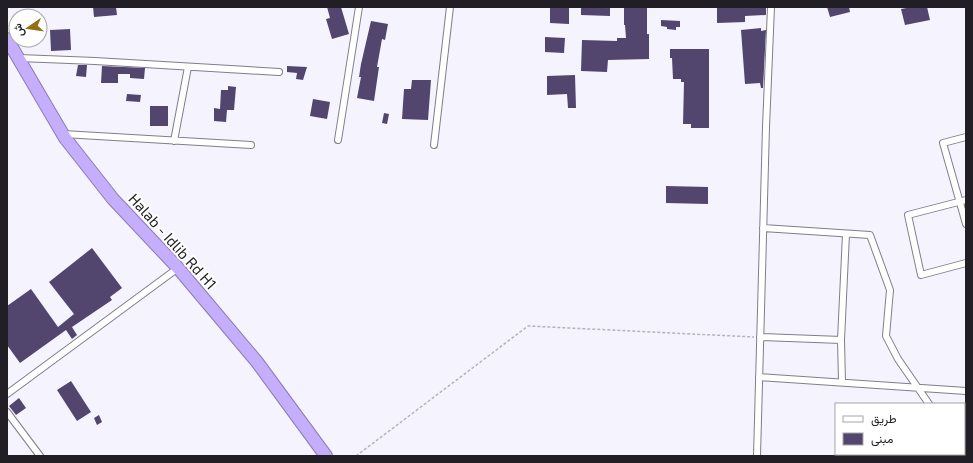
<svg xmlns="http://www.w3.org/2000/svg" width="973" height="463" viewBox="0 0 973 463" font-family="'Exo 2',Vazirmatn,sans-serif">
<rect width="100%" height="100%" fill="#f5f3fd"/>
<path fill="#52466e" d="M93,7H116L117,15L94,17Z
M327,7H341L349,34L332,39L326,19L330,18Z
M550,7H569V24L550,23Z
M581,7H610V16L581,15Z
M624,7H647V34H649V59L608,60L607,72L581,71L582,40L617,41V38H626L625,25H624Z
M717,7H766V15L745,16V22L717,23Z
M827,7H849L850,12L830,17Z
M912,7H927L930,20L905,25L901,9Z
M661,20L680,21V27H676V30L667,29V27L661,26Z
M371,21L388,24L385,40L382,39L377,67H379L374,101L357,98L361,77H359L361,64Z
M761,28V31L766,30L763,88H761L760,83L745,84L741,30Z
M70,29L71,50L51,51L50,30Z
M545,37L565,38L564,53L545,52Z
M670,49H709V128H691V124H683L684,82H681V79H673L672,58H670Z
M78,65H87L86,77L76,76Z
M102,66L145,68L144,79L130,78V74H118V83H101Z
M287,66L307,67L303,80L296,79L297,73L287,72Z
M575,75L576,108H568L567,94L547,95V76Z
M412,80H431L428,120L402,119L404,89H411Z
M228,86L236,87L234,110H227L226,122L214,121V108L220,109L221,90H228Z
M127,94L141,95L140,102L126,101Z
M313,99L330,102L327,119L310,116Z
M150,106H168V126H150Z
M384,113L389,114L387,124L382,123Z
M666,186L708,187V204L666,203Z
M92,248L122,288L110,297L112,300L72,327L77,335L72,339L66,330L20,363L7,345V306L31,289L58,327L74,314L49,282Z
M71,381L91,412L77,421L57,390Z
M19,398L26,408L16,415L9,406Z
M99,415L102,422L97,425L94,418Z"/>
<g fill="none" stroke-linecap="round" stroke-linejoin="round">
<defs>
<path id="street" d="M19,58L95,61L279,72
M63,134L251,145
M966,137L943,143L966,224
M338,140L359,7
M174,141L188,67
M434,145L450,7
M966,200L908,215L921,275L966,263
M763,228L870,235L890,290L886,336L898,359L929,404
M760,337L841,340
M759,377L966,391
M842,382L841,340L846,234
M7,394L178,268
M7,412L40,456
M960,454L961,456
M757,456L766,127L771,7"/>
<path id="highway" d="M7,39L65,138L113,199L178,268L257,362L326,456"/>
</defs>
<use href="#street" stroke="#817d8c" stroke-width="8"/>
<use href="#highway" stroke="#8c7cb0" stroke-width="14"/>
<path stroke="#b5b3bc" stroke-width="1.5" stroke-dasharray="3 2" stroke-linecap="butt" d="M356,456L528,326L754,337"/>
<use href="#street" stroke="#fff" stroke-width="6"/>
<use href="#highway" stroke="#c5aefb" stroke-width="12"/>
</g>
<g text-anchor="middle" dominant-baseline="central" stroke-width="4" stroke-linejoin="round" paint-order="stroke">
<g font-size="15" fill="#211f25" stroke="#fff">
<text transform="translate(173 241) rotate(48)">Halab - Idlib Rd H1</text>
</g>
</g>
<rect width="973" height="463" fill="none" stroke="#211f25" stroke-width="16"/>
<rect x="835" y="403" width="130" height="52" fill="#ffffff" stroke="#a6a5a8"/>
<rect x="843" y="416" width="20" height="6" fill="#ffffff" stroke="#a6a5a8"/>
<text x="871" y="423" font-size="12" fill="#211f25">طريق</text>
<rect x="843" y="433" width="20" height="12" fill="#52466e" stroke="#a6a5a8"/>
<text x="871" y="443" font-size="12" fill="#211f25">مبنى</text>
<g transform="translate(28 28) rotate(257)"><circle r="19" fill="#ffffff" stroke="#a6a5a8"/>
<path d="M0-3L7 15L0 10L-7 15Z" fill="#917117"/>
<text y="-6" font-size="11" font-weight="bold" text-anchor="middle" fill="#211f25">ش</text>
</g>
</svg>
